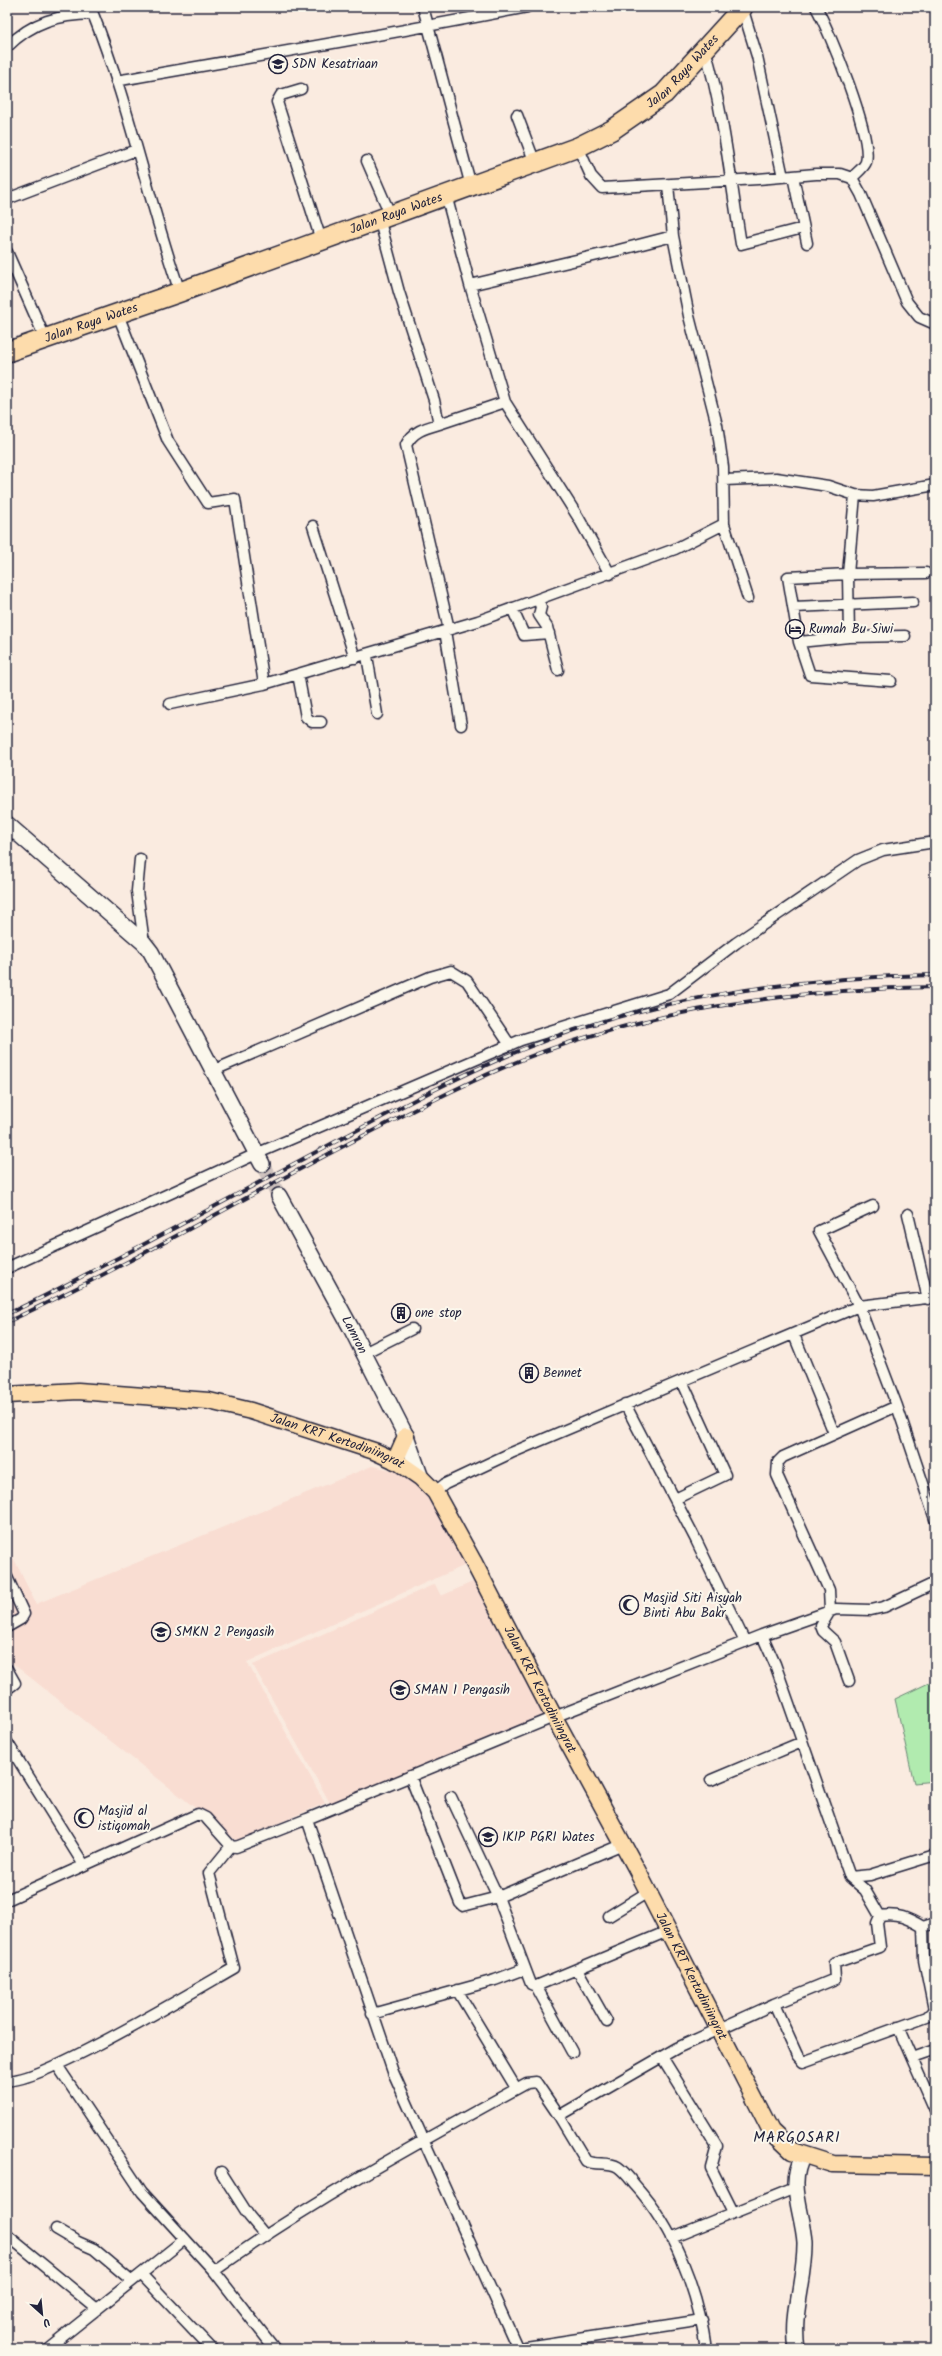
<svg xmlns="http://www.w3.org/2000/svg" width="942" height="2356" viewBox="0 0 942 2356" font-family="Kalam,sans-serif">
<rect width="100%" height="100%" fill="#faebe0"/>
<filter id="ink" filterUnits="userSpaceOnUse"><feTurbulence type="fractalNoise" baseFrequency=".025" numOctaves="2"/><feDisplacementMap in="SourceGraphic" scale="8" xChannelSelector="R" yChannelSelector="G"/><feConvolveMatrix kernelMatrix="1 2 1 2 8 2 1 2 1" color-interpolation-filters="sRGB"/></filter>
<g filter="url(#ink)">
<path fill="#f9ddd2" d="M372,1466L397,1471L416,1483L429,1499L468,1564L247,1662L325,1803L237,1841L7,1659V1562L14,1559L36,1604Z
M477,1580L546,1715L330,1803L253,1665L435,1584L441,1596Z"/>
<path fill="#b1ebaf" stroke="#6a8675" d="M935,1680V1781L914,1783L895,1699Z"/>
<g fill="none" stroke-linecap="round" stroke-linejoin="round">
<path stroke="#cfc3bf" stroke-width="15" stroke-dasharray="15 8" stroke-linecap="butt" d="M262,1164L279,1196"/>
<defs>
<path id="street" d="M423,7L471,186
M742,7L757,56L783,177
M816,7C830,32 873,137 866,162C864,168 856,173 852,178
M7,47C33,21 58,15 93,14C129,104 148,200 180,292
M705,49C724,113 730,178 741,244L803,228
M116,81C253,57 390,34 527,7
M301,89L281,95L277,102L321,240
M517,115L535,163
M578,147L591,176L602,188L758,179L816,174H840L852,178L861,194L907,302L919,317L935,324
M367,161L390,214
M793,176L807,243
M668,185L673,236L689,316L717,425L723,467L724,524L748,598
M446,195L470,285L505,402L578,517L610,574
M7,199L136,150
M379,218L399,292L434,400L439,424C425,428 413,431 406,445L449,629
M7,252L45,338
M470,285L615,251L673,236
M117,312L168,441L208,503L235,499L264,684
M439,424L505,402
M724,480L776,478L828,486L855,495L873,496L935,485
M313,526L355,658
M538,599L541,607L539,615L547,627L558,670
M793,607L913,602
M512,608L524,635L549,633
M445,631L461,725
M849,637L848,574L855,495
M799,642L849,637L905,636
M367,656L377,714
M298,674L306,717L312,722H321
M891,681L810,675L799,642L788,577L848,574L926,573
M170,704L264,684L478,621L675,549L724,524
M140,859L137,891L144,943
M212,1071L430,977L451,971L467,981L510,1045
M873,1206L819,1231L859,1306L897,1406L935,1519
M908,1214L928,1299
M7,1268L256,1154L521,1040L669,994L736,943L858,860L883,850L935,842
M794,1335L834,1433
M364,1353L412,1329
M625,1404L696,1540L745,1642
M435,1492L445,1484L511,1453L859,1306L935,1297
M675,1499L725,1475L682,1381
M7,1577L24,1614L21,1619L7,1627
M762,1635L775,1664L850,1877L865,1890L880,1916C897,1913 908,1918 923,1927
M7,1669L15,1683L7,1689
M849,1681L835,1642L823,1631L821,1626L830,1611L829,1590L777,1475L778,1462L783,1457L897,1406
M7,1742L84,1865
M410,1776L460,1903L463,1906L498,1897L623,1844
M711,1780L802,1742
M451,1797L498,1897L531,1984L536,1986L668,1931
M850,1877L870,1875L935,1855
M7,1900L198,1814L206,1818L231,1846L236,1847L307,1819
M609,1916L648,1892
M577,1969L607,2022
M536,1986L572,2052
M457,1990L516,2088
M774,2004L835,1979L834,1963L880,1947L877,1923L880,1916
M372,2014L495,1980L524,1969
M898,2027L935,2111
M662,2057L717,2146L711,2168L733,2212
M912,2058L935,2050
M57,2065L142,2192L214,2271L275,2349
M7,2080C36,2086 199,1988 234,1968L209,1873L231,1846
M559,2116L586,2161C596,2166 608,2161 618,2167C625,2172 630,2179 635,2185C675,2229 698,2291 706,2349
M221,2172L249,2216L265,2235
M56,2229L78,2242L94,2249L132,2281
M7,2235L97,2309
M671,2238L795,2188
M214,2271C313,2200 420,2142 527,2083L536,2082L559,2116L677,2048L774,2004L797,2055L803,2062L927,2017L934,2010L924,1960L923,1927L935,1923
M141,2274L212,2349
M517,2347L393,2072L307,1819L554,1717L762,1635L836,1609L871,1610L884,1607L935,1583
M47,2349L185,2239
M513,2349L702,2320"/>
<g id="secondary">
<path d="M7,824L144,943L151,952L262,1164"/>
<path id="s1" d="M279,1196L351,1328L406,1436L421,1478"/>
<path d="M797,2349C791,2312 806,2279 805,2242C803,2212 787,2184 803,2156"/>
</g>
<g id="primary">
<path id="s2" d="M7,1395L78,1391L209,1401L251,1411L374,1451L398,1462L421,1478L435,1492L473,1561L554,1717L636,1868L771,2131L792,2151L833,2164L935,2166"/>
<path d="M395,1461L406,1436"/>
</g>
<g id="highway">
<path id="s3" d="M7,352L180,292L578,147L612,130L664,94L743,7"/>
</g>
</defs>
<use href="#street" stroke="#22223b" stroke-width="13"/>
<use href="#secondary" stroke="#22223b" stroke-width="18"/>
<use href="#primary" stroke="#22223b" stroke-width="19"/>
<use href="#highway" stroke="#22223b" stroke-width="22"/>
<use href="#street" stroke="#fbf7ec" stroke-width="10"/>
<use href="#secondary" stroke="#fbf7ec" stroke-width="15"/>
<use href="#primary" stroke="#fddcac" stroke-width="16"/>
<use href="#highway" stroke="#fddcac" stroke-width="19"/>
<defs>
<path id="rail" d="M7,1314C41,1299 73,1281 106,1264C187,1222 268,1177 350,1134C406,1104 462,1074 521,1050C648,997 799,977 935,975
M7,1322C127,1266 241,1199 359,1138C414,1110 469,1081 526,1058C656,1008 797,989 935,987"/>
</defs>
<use href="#rail" stroke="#22223b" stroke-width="4"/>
<use href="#rail" stroke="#fbf7ec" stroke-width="2.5" stroke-dasharray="8" stroke-linecap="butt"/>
</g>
</g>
<defs>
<symbol id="school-ring" viewBox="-11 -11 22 22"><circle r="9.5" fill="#fbf7ec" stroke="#22223b" stroke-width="1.5"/><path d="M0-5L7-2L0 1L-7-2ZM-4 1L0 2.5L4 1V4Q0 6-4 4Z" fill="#22223b"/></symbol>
<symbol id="hotel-ring" viewBox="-11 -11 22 22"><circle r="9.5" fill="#fbf7ec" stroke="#22223b" stroke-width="1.5"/><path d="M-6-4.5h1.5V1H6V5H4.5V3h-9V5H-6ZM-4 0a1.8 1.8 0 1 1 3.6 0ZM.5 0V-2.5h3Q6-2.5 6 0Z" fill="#22223b"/></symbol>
<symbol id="building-ring" viewBox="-11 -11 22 22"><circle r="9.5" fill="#fbf7ec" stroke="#22223b" stroke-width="1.5"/><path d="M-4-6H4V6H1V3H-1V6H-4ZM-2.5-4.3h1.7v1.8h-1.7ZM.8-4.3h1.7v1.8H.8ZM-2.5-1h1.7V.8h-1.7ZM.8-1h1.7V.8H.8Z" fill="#22223b"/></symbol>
<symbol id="mosque-ring" viewBox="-11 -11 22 22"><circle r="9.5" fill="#fbf7ec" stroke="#22223b" stroke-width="1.5"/><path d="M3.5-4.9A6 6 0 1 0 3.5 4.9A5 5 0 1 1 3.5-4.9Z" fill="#22223b"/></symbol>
<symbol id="university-ring" viewBox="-11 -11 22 22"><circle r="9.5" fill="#fbf7ec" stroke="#22223b" stroke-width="1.5"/><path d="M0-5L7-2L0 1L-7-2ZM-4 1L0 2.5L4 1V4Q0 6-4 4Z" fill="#22223b"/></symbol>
</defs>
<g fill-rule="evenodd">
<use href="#school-ring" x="267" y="53" width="22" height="22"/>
<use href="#hotel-ring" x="784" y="618" width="22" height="22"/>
<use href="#building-ring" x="390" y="1302" width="22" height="22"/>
<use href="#building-ring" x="518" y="1362" width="22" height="22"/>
<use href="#mosque-ring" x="618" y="1594" width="22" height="22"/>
<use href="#school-ring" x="150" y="1621" width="22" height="22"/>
<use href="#school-ring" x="389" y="1679" width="22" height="22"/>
<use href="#mosque-ring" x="73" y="1807" width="22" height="22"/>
<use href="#university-ring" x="477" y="1826" width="22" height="22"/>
</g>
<g text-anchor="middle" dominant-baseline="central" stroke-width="4" stroke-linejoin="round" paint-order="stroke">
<g font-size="13" fill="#22223b" stroke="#fbf7ec" text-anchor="start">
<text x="292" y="64">SDN Kesatriaan</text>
<text x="809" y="629">Rumah Bu Siwi</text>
<text x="415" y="1313">one stop</text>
<text x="543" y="1373">Bennet</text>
<text x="643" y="1598">Masjid Siti Aisyah<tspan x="643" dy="15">Binti Abu Bakr</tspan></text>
<text x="175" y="1632">SMKN 2 Pengasih</text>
<text x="414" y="1690">SMAN 1 Pengasih</text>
<text x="98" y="1811">Masjid al<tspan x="98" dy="15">istiqomah</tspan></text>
<text x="502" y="1837">IKIP PGRI Wates</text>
</g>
<g font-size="13" fill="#22223b" stroke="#fbf7ec">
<text stroke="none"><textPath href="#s3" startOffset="737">Jalan Raya Wates</textPath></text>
<text stroke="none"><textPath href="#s3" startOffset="413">Jalan Raya Wates</textPath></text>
<text stroke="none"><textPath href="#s3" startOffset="89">Jalan Raya Wates</textPath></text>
<text stroke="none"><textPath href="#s1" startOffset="158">Lamron</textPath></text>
<text stroke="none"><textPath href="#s2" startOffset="337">Jalan KRT Kertodiniingrat</textPath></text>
<text stroke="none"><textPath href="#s2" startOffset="673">Jalan KRT Kertodiniingrat</textPath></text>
<text stroke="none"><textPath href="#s2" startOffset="997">Jalan KRT Kertodiniingrat</textPath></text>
</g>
<g font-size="15" letter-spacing="1" fill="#22223b" stroke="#fbf7ec">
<text x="797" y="2138">MARGOSARI</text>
</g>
</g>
<rect width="942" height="2356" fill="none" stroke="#fbf7ec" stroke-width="24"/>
<rect x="12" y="12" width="918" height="2332" fill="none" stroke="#22223b" stroke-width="1.5" filter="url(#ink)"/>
<g transform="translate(42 2314) rotate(153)" stroke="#fbf7ec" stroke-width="3" paint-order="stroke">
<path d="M0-3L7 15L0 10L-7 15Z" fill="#22223b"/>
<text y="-6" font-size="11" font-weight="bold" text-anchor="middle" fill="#22223b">U</text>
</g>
</svg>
